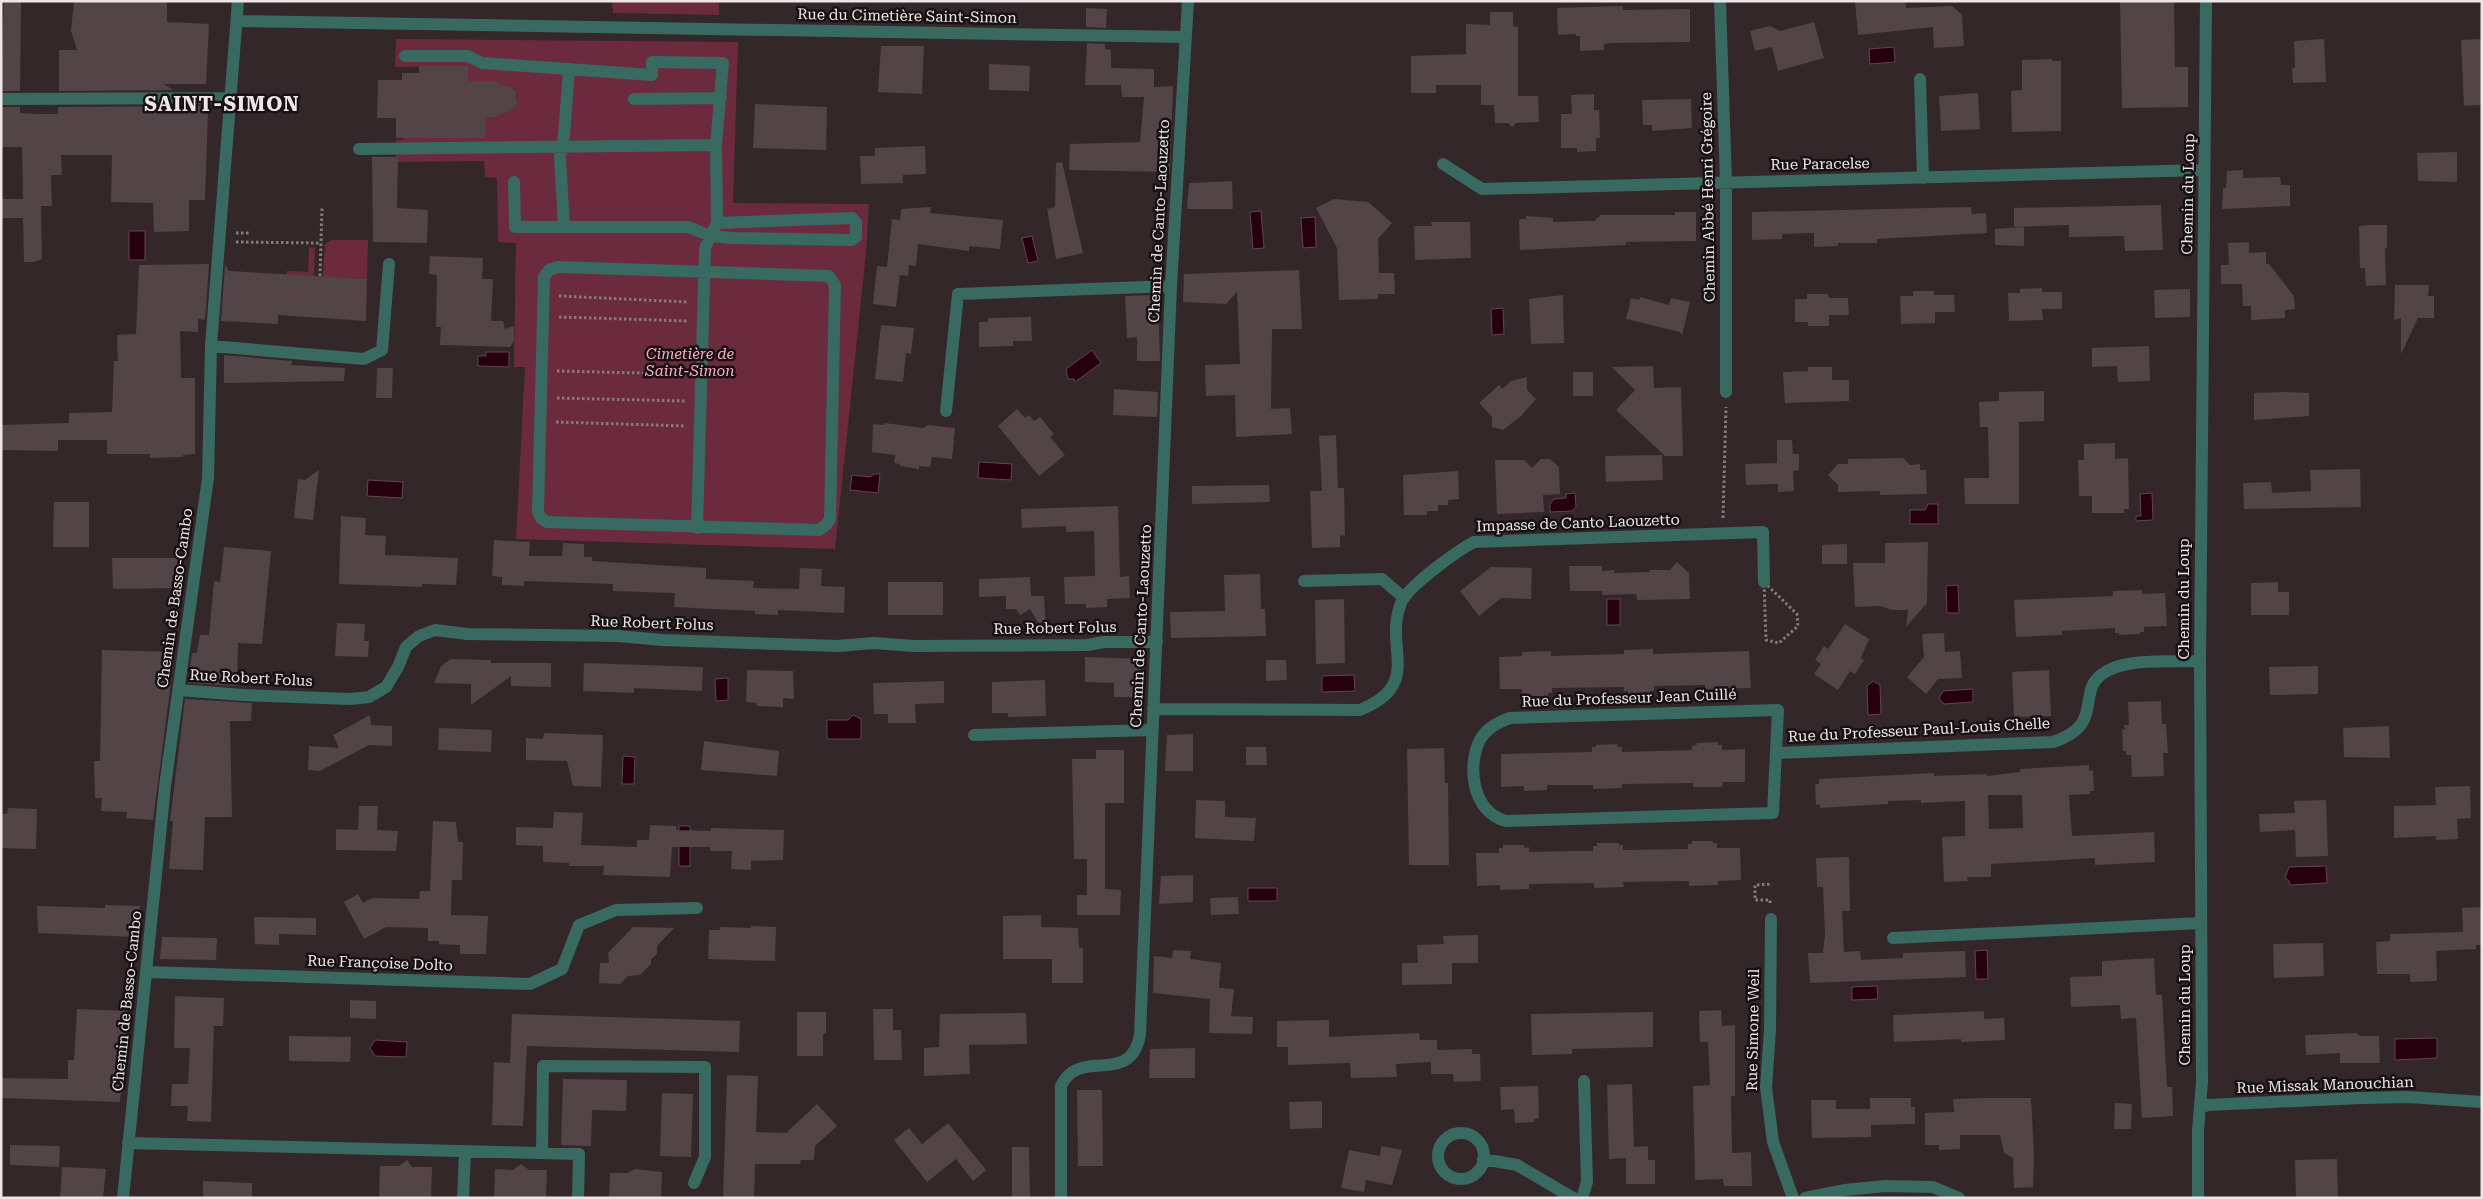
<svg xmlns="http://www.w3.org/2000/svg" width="2483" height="1199" viewBox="0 0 2483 1199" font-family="'Roboto Serif',serif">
<rect width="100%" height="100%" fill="#34272a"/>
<path fill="#6b2a3e" d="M612,1H719V15L613,13Z
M396,39L738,42L733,203L869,204L866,253L835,549L516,539L525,367H514L516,243L498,242L497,178L485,177L484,161L396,162V140H403V135L419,138H486V118L498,117V112L511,111L517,104V94L511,87L498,86V81H468V66L395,67Z
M332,240H368L367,279L323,277L325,244Z
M309,247L315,248L314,276L287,275V271L308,272Z"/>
<path fill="#27000d" stroke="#63454e" d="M1894,47L1895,62L1870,64L1869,49Z
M1261,211L1264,248L1253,249L1250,212Z
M1315,217L1316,247L1303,248L1301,218Z
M129,231H145V260H129Z
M1032,236L1038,261L1028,263L1022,238Z
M1503,308L1504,334L1492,335L1491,309Z
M1092,350L1101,363L1075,382L1074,379H1068L1066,369Z
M486,352H509V367L478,366V356H486Z
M979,462L1012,464L1011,480L978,478Z
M874,474H880L878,493L850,490L852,475L870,477Z
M368,480L403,482L402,498L367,496Z
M1575,493L1576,507L1572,511L1550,512V504L1554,499L1566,498V494Z
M2152,493L2153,520L2136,521V516H2141L2140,494Z
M1928,504H1938V524H1910V510H1925Z
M1958,585L1959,613H1947L1946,586Z
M1607,599H1620V625H1607Z
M1354,675L1355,691L1322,692V676Z
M728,678V700L716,701L715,679Z
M1873,681L1880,685L1881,714L1868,715L1867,686Z
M1973,689V702L1944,704L1939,698L1943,691Z
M853,715L861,719V739H827V720H848Z
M623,756L635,757L634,784H622Z
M679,826H690V866H679Z
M2326,866L2327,883L2290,885L2289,881L2285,878L2289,867Z
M1248,888H1277V901H1248Z
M1987,950L1988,979H1976L1975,951Z
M1877,986L1878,999L1852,1000V987Z
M2437,1038V1058L2395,1060V1039Z
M375,1040L407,1042L406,1057L375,1056L370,1048Z"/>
<path fill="#524447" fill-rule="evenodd" d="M4,1H21L20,91H1Z
M74,1H167V22L209,24L206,84H164L173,90L59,91V50H77L71,31Z
M1855,1H1905L1906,8L1952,6L1962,15L1964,46L1934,48L1933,27L1858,35Z
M2120,1H2174L2175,67H2188V107L2122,108Z
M1623,6V10L1690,9V42L1612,43L1604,44V50L1580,51V36H1576V34L1558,35L1557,8Z
M1086,8L1107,9L1106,28L1086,27Z
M1490,12H1513V26L1518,27V96H1538L1539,122L1516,123L1512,127L1508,123H1495L1494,105H1481V85H1436V93H1411V56L1466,54V24L1490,25Z
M1814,22L1824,58L1778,71L1772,47L1755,51L1750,31L1770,26L1780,31Z
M2324,39L2326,82L2293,83L2292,68H2295L2294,41Z
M2482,39V105L2464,106L2461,40Z
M1087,43L1105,44V49L1111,50V68L1154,69V87L1173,86L1170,172L1069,170L1070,144L1140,142L1144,97H1122L1121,85H1085Z
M881,46H924L922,94L878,92Z
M2052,59V61H2061V131L2012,132L2011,91L2022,90V60Z
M989,64L1030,66L1029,91L989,90Z
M419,66H468V81H498V84L511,87L516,92L517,104L511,111L498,115V117L486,118V138H396V118H377L378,80H402V73H419Z
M1978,93L1980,129L1941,131L1939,96Z
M1594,94V110H1599L1600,138H1596V151L1577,152V148H1561V114H1572L1571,95Z
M1691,99L1692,128L1652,131V125H1643L1642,100Z
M755,104L827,107L826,150L753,148Z
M199,106L208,112L205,200H189V231L154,232L153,203L111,202L112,155H61L62,175H51L52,206H41L42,259L34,262H24L23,218H1V199H23L22,147H1V107H20V113L37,114H58V107Z
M925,146L926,174L903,175V183L861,184L860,156H875V148Z
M2457,152V182L2418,181L2417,153Z
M372,157H398L397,208L428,210L427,243L373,242Z
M1062,162L1083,253L1056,259L1047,209L1055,207L1056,163Z
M2243,170V178L2280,177L2281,185H2290V206L2222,209L2223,188H2226L2227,171Z
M1232,181L1233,209H1187L1189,183Z
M1334,199L1368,202L1392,223L1378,239L1379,273H1394L1395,294H1378V299L1339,300L1337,248L1316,208Z
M2161,205L2163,250L2125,251L2124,236L2069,237V225L2014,227V208Z
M931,207L930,213L1003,220L1000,249L969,246V251L918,244L916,266L909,265L908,276L900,275L896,307L873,304L877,266L887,267L892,219L900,220L901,209Z
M1971,207L1972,214L1986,213L1987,233L1877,239V243H1838V246L1814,247V233L1782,234V239L1752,240V212Z
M1675,212H1696V241L1626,242V245L1520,250L1519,219H1526V216L1553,218V222L1582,221H1594L1601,215H1675Z
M1431,222H1470L1471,258L1415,260L1414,226H1432Z
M2371,225H2387V248H2385L2386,285L2366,286L2365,268H2360L2359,226Z
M2024,227V246L1995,245V229Z
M2249,242V253L2266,252V264H2269L2294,296L2295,309L2285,310V318L2251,320V306H2243L2242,284H2221V265H2229L2228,243Z
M430,256L483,258L482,279H493L491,321H503L505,329L514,326V341L510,347L440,345L441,327H436L437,275L429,274Z
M209,264L205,320L198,319V332L180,331L181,378H195V454L183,455V457L150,458V454H107V440H58V451L1,450V425L69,423V413L112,412L114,361H118L117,335L136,334L139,265Z
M225,265L229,271L367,279L366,321L278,315V324L221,321Z
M1299,270L1302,329H1272L1271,409L1290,408L1292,434L1236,437L1235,395L1206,396L1205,365L1240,364L1237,292L1226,304L1183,302L1184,274Z
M2395,285H2429L2428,296H2434V318H2418L2401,354V318L2394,320Z
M2042,288V292H2062V309H2042L2043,320L2009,321L2008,293H2020V289Z
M2190,289V317L2155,318L2154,290Z
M1913,291H1934V295H1954L1955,312H1935V323L1901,324L1900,296H1913Z
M1807,294H1828L1829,298H1848L1849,315H1829V326H1808V322H1795V299H1807Z
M1158,295L1160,361H1137V337L1127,338L1125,296Z
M1563,295L1564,343L1531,344L1529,299Z
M1640,297L1669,305L1671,298L1690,302L1682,335L1680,332L1626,319L1631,298L1639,300Z
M1031,317L1032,341H1013V346L979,347V322H988V318Z
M881,325L914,328L911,354L906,353L903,382L875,379Z
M2149,346L2150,381L2118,382L2117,366L2092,367V348Z
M224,355L292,361L291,365L345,368L344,381L224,383Z
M1653,366L1654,388L1681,387L1683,456H1665L1616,410L1635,390L1612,367Z
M1808,367H1832V380H1849V401L1785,403L1783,372L1808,371Z
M377,368H393L392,398H376Z
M1573,372H1593V396H1573Z
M1527,377V390L1536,399L1521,416L1503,430L1492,427V417L1479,403L1499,385L1502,389L1511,381Z
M1114,389L1158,392L1157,417L1113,415Z
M2044,391V421L2019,422V504H1965L1964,478H1989L1988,427H1980L1979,402L1999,401V392Z
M2286,392L2309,393V416L2254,420V393Z
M1017,409L1025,418L1029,415L1034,421L1040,417L1054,434L1050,437L1065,455L1039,476L998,426Z
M885,423L923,428L928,425L955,428L952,459L932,457L930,467L919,466V469L900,466V464L894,463L895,455L872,452L873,424L884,425Z
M1336,435L1338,488H1344L1345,535L1340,536V547L1312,548L1310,491H1322L1319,436Z
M1777,440H1792L1793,454H1799V470L1793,471L1794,491L1778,492V484L1746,485L1745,464L1777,463Z
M2115,443V459L2128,458L2129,509H2124V513H2092V496H2079L2078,460H2084V444Z
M1662,455L1663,480L1606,482L1605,456Z
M1903,458L1910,465L1920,464V470H1926L1927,494L1880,495V491L1838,492V485L1828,475L1838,464H1848V459Z
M1541,459H1550L1559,467L1560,494L1543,495L1544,512L1497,514L1495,460H1524L1532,468Z
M2360,469L2361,507L2244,509L2243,483L2271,482L2272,493L2311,491L2310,470Z
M319,470L313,520L294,518L298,479L305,480Z
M1458,471L1459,499L1448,500V505H1438V511H1427V515H1404L1403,475Z
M1269,485L1270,502L1192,504V486Z
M54,502H89V547H53Z
M1118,506L1120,577L1129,576L1130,598L1107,599V607L1086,608V604H1065L1064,577L1095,576L1094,531L1066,532V526L1022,528L1021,509Z
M341,516L366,518L365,535L386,536L385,555L458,558L456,585L422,584V587L339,584Z
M494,540L530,542L529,556H562L563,543L584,544V557H592V561L706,568V579L754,581L753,588L799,589L800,568L822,569L821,586L845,587L844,613L778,610V615L755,614V611L674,607L675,593L613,591V584L524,581V586L502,585V577L492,576Z
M1928,542L1927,603L1906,627L1908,610H1892L1880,606L1855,607L1853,563H1885V543Z
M1847,544V564H1822V545Z
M224,547L271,551L262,644L238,643L237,686L188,683L192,653H197L200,635H209L214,581L220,582Z
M112,558H183L179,588L113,589Z
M1677,562L1689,573L1690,599L1637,600L1636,594L1602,595V591H1570L1569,566H1602V571L1614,570V573L1650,572L1649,570H1670Z
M1491,567L1532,568L1531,599L1501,598L1479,616L1460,591Z
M1260,574L1261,609H1265L1266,636L1171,638L1170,612L1225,611L1224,575Z
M1030,577L1031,596H1044L1046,635L1030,609L1020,615L1016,609H1006V596L979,597V579Z
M888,582H943V615H888Z
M2278,582V592H2289V615H2251V583Z
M2142,590V594L2165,593L2167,626L2144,627V632H2140V634L2119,635V633H2115V628L2062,631V635L2016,637L2014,600L2113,596V591Z
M1344,599L1345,663L1316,664L1315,600Z
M337,623L365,624L364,641H369L368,657L335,656Z
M1845,624L1869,639L1861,658L1864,660L1855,674L1850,671L1838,690L1814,674L1821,664L1815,660L1824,646L1828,649Z
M1944,633L1945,652L1960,651L1962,678L1938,679L1926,694L1907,677L1924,657L1922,634Z
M1653,649V654L1749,651L1751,688L1705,689V685L1654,686V691H1650V694H1628V691L1624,692V687L1552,688V693H1548V696H1527V694H1522V689H1500L1499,657L1522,656V652L1551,651V656L1624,654V650Z
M102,650L175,652L153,820L126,818L127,812L101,811L102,798H95L94,761H100Z
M1085,657L1144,659L1143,697H1114V683L1085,682Z
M451,659L491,660V663H551V687L511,686V676L471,705V684L434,683L441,666Z
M1266,660H1286L1287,680L1266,681Z
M584,663L703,667L702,691L634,688V693L583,691Z
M2318,666V694L2270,695L2269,667Z
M747,670L793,671L794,699L783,698V707L757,706V703L746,702Z
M2049,670L2051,716L2014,717L2012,672Z
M1045,680L1046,716L1008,717V713H992V682Z
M944,681V703L915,704L916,723H888V714H874L873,683Z
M185,699L252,703L251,721H230L232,817H205L203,870L169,869L173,821H170Z
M2161,701L2162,724H2166L2168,753H2163L2164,776L2132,777L2131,755H2126V751H2123L2122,729L2125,730L2124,725H2129L2128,702Z
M370,715L371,725L392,726V746L369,745L320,771L308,770L309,746L339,748L333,735Z
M2389,726L2390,758L2344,757L2343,728Z
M439,728L492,730L491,752L438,750Z
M544,733L603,735L601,787L573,786L567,761L526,760V738L543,739Z
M1193,734V771H1165L1167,735Z
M704,741L779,751L777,776L701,770Z
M1718,742V745H1722V750L1745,749V782H1723L1722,787H1693V783L1622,784V788L1593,789V785H1547V790L1524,791V786L1501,787V754L1592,752V747H1596V745L1617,744L1618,747H1622V752L1692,750V746L1697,745L1696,743Z
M1246,747H1266L1267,765H1246Z
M1444,748L1445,783H1448L1449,865H1409L1407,749Z
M1096,750H1124V803H1105V889L1121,890L1120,915H1077V895H1087V859H1074L1072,759H1096Z
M2089,765V771L2093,770L2094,791H2090V794L2069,795L2072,836L2154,832L2155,862L2095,865V858L1991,864V877H1967L1968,881L1944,882L1942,837L1965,836V801L1921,803V800L1888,801V804L1820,808V804L1816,805L1815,784H1819V779L1934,773V776L1987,774V776L2020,772V769ZM1988,795H2022L2023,828L1989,829Z
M2470,786L2471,818L2457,819L2458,839L2436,840V836L2394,838V806L2436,805L2435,787Z
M1196,800L1225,801V817L1256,818L1254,841L1195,838Z
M2326,800L2328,856L2296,857L2295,830L2260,832L2259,814L2295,813L2294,801Z
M359,806H378L377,830L398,831L396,851L336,850V829L358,830Z
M8,808L37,809L36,849L1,848V814H7Z
M554,812L583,813L581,845L637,847V840H649L650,825L676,826V830L711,831V828L784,830L783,860L751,861V870L731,869L732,851H710V847H672L670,877L603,875L604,866H569V863L543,862V846L516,845V827L553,828Z
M433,821L456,822L458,842H463L462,880H452L451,915L488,916L486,954H460V945L439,944V941H428V928L386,927L364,939L344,902L358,894L363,903L372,898L419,899L420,891H430Z
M1692,841H1713V843H1717V848H1740L1741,880L1718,881V885L1689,886V881L1623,882L1624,887L1594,888V883L1529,884V889L1500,890V885L1477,886L1476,853H1499V848H1503V845H1524V848L1529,847V852L1571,851H1593V846H1597V843H1619V845H1623V850L1688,849V844H1692Z
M1849,857L1850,911H1842L1844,952L1860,951L1861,960L1903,958V953L1965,951L1966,977L1810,983L1808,953H1823L1825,933L1823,887H1817L1816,858Z
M1193,875V902L1159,904L1161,876Z
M1238,897L1239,914L1211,915L1210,898Z
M105,905L140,906L137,937L38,933L37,906L105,908Z
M2482,907V945H2476V949L2436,951L2437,981L2410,982V974H2377L2376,942L2390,941V934L2463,932L2462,908Z
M1041,915V927L1078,928L1079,948H1083V983H1052V959H1003V916Z
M254,917L316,918V935L279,934V945L255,944Z
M751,926L776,927L775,961L708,959L709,930H720V927L751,928Z
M633,927L674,928L657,946V954L651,959V964L640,975L628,976L620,984L599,983L600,963H609L608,953Z
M1478,935V963H1452V984L1402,985V963H1418L1417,945L1444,944L1443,936Z
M162,937L217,938L216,960L160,959Z
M2323,943L2324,976L2274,978L2273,944Z
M1173,950L1191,951L1190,959L1221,963L1219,988L1234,989L1231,1016L1253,1017L1252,1034L1209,1033L1210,999L1153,993L1154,956L1172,958Z
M2154,958L2156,995H2162L2167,1087H2172L2173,1116L2142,1118L2136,1018L2121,1019L2120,1005L2071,1007L2070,977L2102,976V961Z
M175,996L224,998L223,1026H214L211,1122L187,1121L188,1106H171L172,1084H188L190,1048H174Z
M350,1000L376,1001V1019L350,1018Z
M77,1009L129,1011L120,1102L1,1098V1078L68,1079V1060H74Z
M873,1009H893V1030H901L902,1060H874Z
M1721,1010L1722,1026L1735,1025V1096H1731L1732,1153L1751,1152L1752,1186H1724L1723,1179L1695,1180L1693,1086L1710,1085L1708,1042H1700L1699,1011Z
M1984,1011V1019L2004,1018L2005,1040L1961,1042V1039L1894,1042L1893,1015Z
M797,1012H826V1033L823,1034V1056H797Z
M1653,1012V1047L1572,1049V1054L1532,1055L1531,1014Z
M1026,1013L1027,1044L969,1045L970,1074L924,1076V1048L939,1047L940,1014Z
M512,1014L740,1021L739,1052L527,1046L523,1126L492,1125L494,1062L510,1063Z
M1329,1020V1037L1419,1033L1420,1040H1437V1050L1472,1049V1054H1480L1481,1081L1454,1082L1453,1074H1431V1062L1396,1064L1397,1077L1351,1078L1350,1063L1288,1065V1047H1277V1021Z
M2356,1033L2360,1036H2379L2380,1063H2340V1053L2306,1055L2305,1035Z
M289,1036L351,1037L350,1062L289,1061Z
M1195,1048V1078H1149L1150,1049Z
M727,1075L758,1076L756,1132L786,1133L817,1104L837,1126L815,1146L814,1160H801L800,1164H755L754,1198H723Z
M563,1079L627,1080L626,1111L592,1110L591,1146L561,1145Z
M1632,1084L1634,1147L1648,1146V1160H1655V1184H1626V1158L1609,1159L1607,1085Z
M1538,1086L1539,1118L1534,1119V1122L1515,1123L1514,1109L1501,1110L1500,1087Z
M1077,1090H1102L1103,1166H1078Z
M662,1093L693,1094L691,1157L660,1156Z
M1870,1098H1911V1107H1915V1124L1871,1125V1137L1812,1138L1811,1100H1836V1109H1870Z
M1982,1098H2031L2034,1155L2033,1187L2014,1188L2013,1158L2004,1153L2000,1135H1960V1149L1939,1150V1145H1925V1113L1954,1112L1953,1099Z
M1322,1101V1128L1290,1129L1289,1102Z
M2115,1103L2132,1104L2131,1129H2114Z
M948,1123L986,1170L973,1181L956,1159L927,1182L894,1140L909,1128L922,1144Z
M10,1145L60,1146L59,1167L10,1165Z
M1381,1146L1402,1150L1392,1185L1366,1180L1364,1192L1341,1188L1349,1150L1380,1156Z
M1012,1147H1029L1030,1198H1012Z
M2337,1159L2338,1198H2296L2295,1160Z
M407,1160L412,1167H432L431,1198H379L380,1166H399Z
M521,1164L529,1170H547L546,1198H494L495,1169L513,1170Z
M62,1167L106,1169L103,1198H60Z
M635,1169L662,1172L661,1198H609L610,1173H627Z
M203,1181L252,1183V1198H203Z"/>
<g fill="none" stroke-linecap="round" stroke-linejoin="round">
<path stroke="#867a7d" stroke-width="3" stroke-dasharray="2.5 2.5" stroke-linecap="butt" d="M236,233H250
M236,242L321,243
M320,276L322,208
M559,296L688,302
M559,317L687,321
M557,371L686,374
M557,398L685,401
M556,422L685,426
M1723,518L1726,407
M1764,582L1797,614L1798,626L1779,643L1766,640Z
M1770,903V900H1755V885L1772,884"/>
<path stroke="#396a5f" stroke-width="12" d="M1720,1L1726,183V392
M237,21L1186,37
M405,56H468L482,63L652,75V62L723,63L716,145
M1920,79L1923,178
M1,99L229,98
M634,99L721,98
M359,149L716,145L717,223L705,248L697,528
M1443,164L1482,189L2204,170
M514,182L515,227H688L711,236L732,238L851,240L856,237V223L852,218L717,223
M564,226L560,157L564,136L569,69
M558,267L829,276L835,285L830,519L826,525L819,530L547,522L541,518L538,512L544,277L549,270Z
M211,346L364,359L382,350L389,264
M946,411L958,294L1171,286
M1304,581L1382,579L1404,598
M179,690L243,695L351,699L369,697L386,687L398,667L406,647L419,636L435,630L467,634L618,636L662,640L837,646L874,643L914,646L1088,645L1104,642H1157
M1153,709L1360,710C1424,684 1383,648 1401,603C1408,586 1457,551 1474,542L1763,532L1764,582
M1778,710L1773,813L1506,821C1472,812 1466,765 1481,738C1488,727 1498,722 1510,718Z
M974,735L1152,730
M1776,753L2053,742C2109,723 2072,690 2107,671C2129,658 2174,662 2200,661
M1771,919L1770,1030L1766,1087L1773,1142L1793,1198
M1893,938L2201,923
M147,972L530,984L562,969L579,925L616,910L697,908
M2200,1108L2208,1105L2361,1098L2408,1097L2482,1102
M1438 1156a23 23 0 1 1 46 0a23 23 0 1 1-46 0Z
M128,1143L579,1154L578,1198
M542,1153L543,1066L705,1067V1157L694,1183
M1483,1159L1517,1165L1573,1198
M123,1198L165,786L208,478L211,346L238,1
M463,1198L465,1152
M1061,1198V1086C1079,1046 1130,1088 1140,1035L1171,286L1188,1
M1582,1198L1587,1182L1584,1081
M1805,1198L1845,1190L1885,1186L1933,1187L1959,1198
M2198,1198V1131L2202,1082L2200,661L2206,1"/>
</g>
<g text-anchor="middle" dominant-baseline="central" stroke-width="5" stroke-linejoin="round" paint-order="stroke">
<g font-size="15" fill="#eee5e7" stroke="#181113">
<text transform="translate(907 16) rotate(1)">Rue du Cimetière Saint-Simon</text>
<text transform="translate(1820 164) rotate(-1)">Rue Paracelse</text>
<text transform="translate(2188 194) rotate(-89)">Chemin du Loup</text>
<text transform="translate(1708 197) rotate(-91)">Chemin Abbé Henri Grégoire</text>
<text transform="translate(1159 221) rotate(-87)">Chemin de Canto-Laouzetto</text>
<text transform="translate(1578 523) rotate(-2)">Impasse de Canto Laouzetto</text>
<text transform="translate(175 598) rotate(-82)">Chemin de Basso-Cambo</text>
<text transform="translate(2184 599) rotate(-90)">Chemin du Loup</text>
<text transform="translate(652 623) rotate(2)">Rue Robert Folus</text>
<text transform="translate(1141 626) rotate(-87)">Chemin de Canto-Laouzetto</text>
<text transform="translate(1055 628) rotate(-1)">Rue Robert Folus</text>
<text transform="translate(251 678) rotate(3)">Rue Robert Folus</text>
<text transform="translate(1629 698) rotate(-2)">Rue du Professeur Jean Cuillé</text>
<text transform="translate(1919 730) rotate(-3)">Rue du Professeur Paul-Louis Chelle</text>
<text transform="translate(380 963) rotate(2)">Rue Françoise Dolto</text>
<text transform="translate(127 1001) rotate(-84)">Chemin de Basso-Cambo</text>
<text transform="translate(2185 1005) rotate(-90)">Chemin du Loup</text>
<text transform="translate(1753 1030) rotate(-89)">Rue Simone Weil</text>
<text transform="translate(2325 1085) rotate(-2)">Rue Missak Manouchian</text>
</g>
<g font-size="15" font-style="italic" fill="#fbaec0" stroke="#181113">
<text x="690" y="354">Cimetière de<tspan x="690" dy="17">Saint-Simon</tspan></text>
</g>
<g font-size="20" font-weight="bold" letter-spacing="1" fill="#eee5e7" stroke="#181113">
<text x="222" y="104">SAINT-SIMON</text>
</g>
</g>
<rect width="2483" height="1199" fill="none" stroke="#eee5e7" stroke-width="5"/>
</svg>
